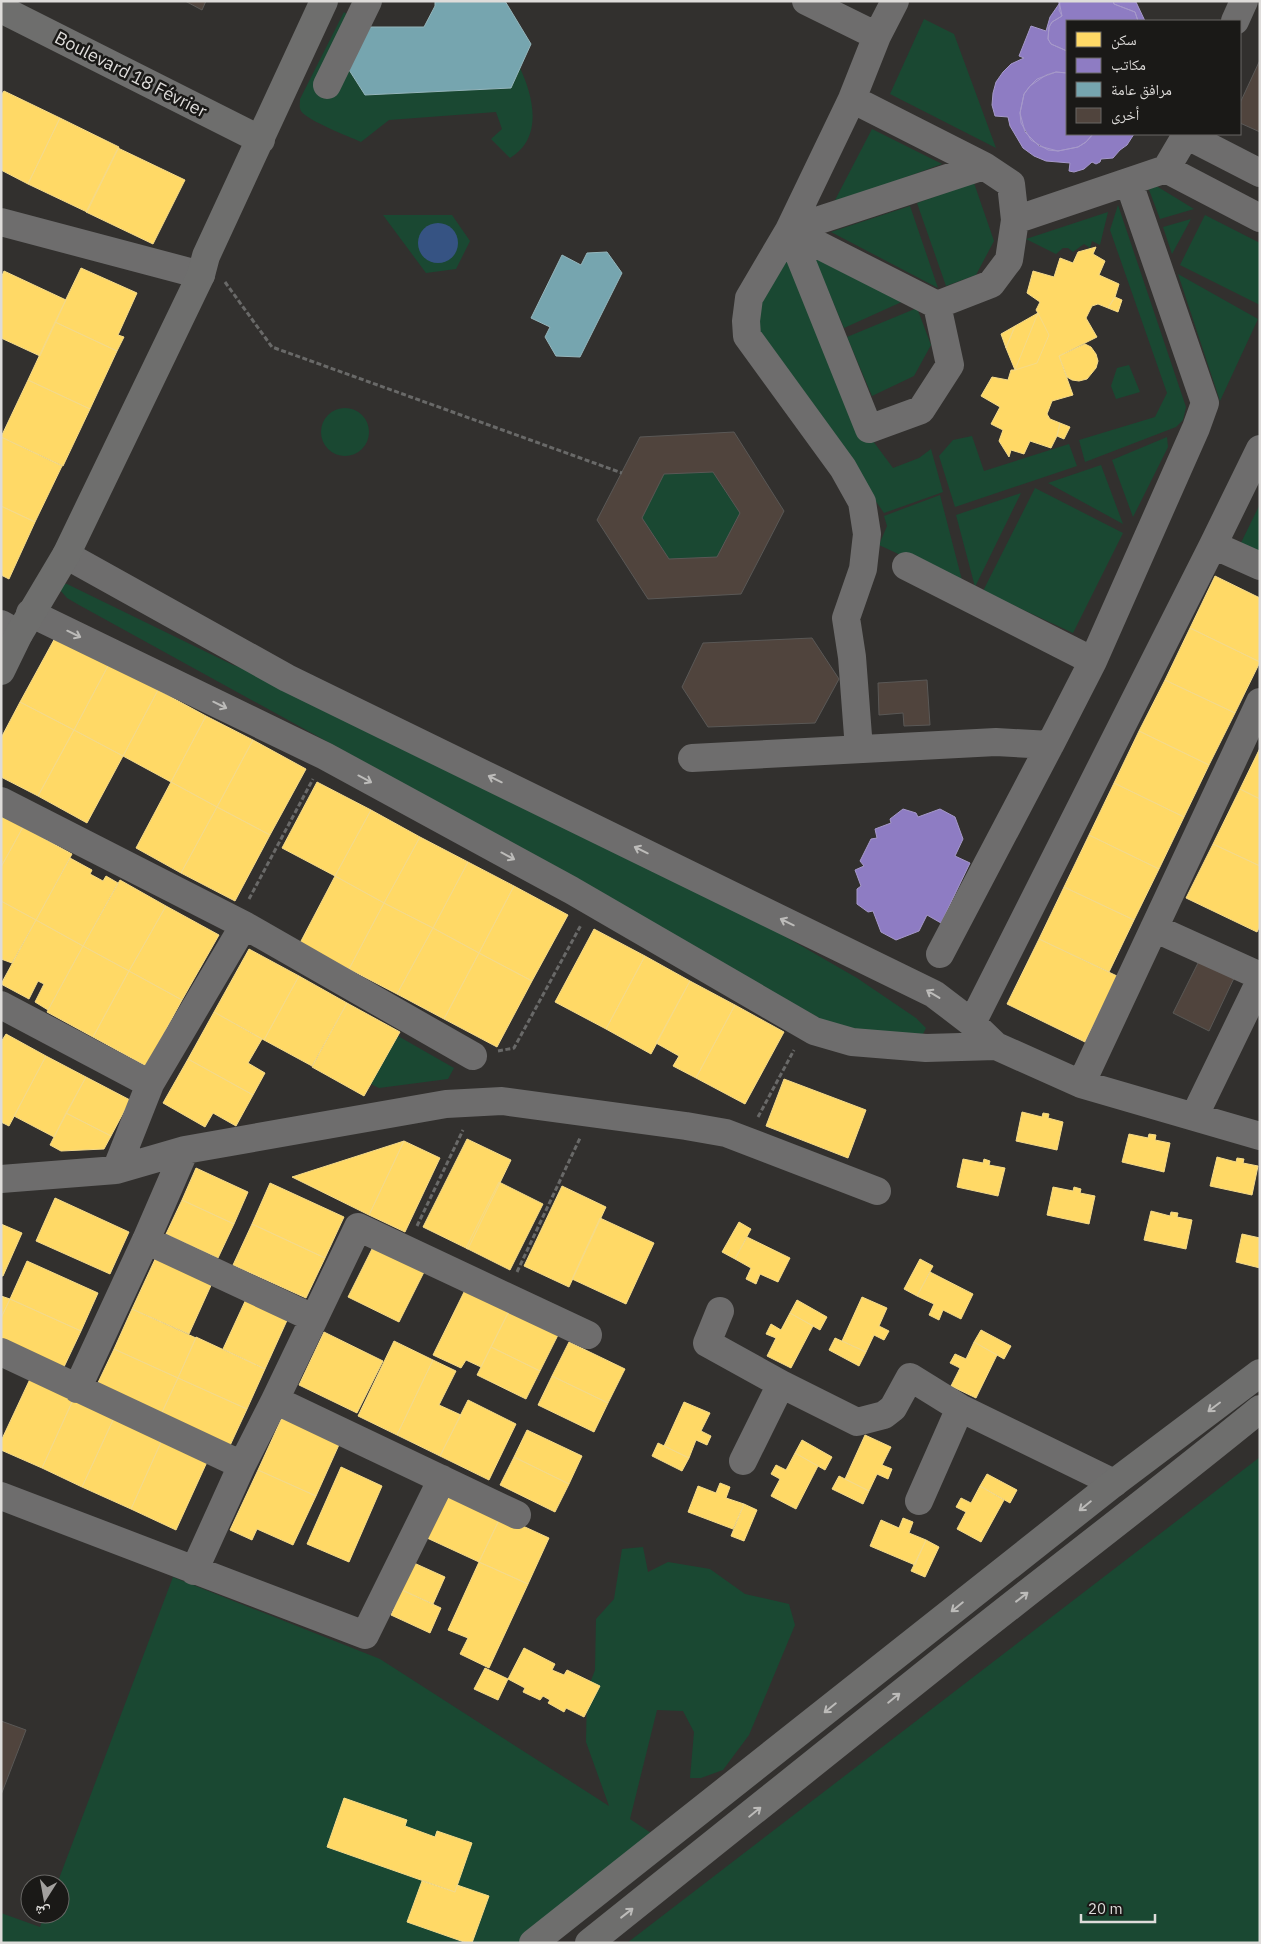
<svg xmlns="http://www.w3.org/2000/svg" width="1261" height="1944" viewBox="0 0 1261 1944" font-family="'IBM Plex Sans','Noto Naskh Arabic',sans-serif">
<rect width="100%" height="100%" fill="#32302e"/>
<path fill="#1a4832" d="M344,12L363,27L344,62L365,95L510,88L520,68C534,98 543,138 510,158L491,139L502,129L496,112L389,120L361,142C348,136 308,121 301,111C299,107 300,104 300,99Z
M924,19L954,34L996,148L890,94Z
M872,129L942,164L833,204Z
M1145,179L1194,209L1160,219Z
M974,183L994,241L976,275L946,286L917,203Z
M1118,205L1186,407L1183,420L1176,427L1085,462L1079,440L1155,417L1167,393L1110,230Z
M910,206L938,288L831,232Z
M1108,212L1100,245L1092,241L1090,248L1084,244L1073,252L1068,248H1063L1056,254L1026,239Z
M383,215H452L470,241L456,269L426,273Z
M1205,215L1260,243V305L1180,265Z
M1191,219L1172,254L1163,227Z
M785,248L870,437L893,468L919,458L931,449L943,492L884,513L760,335V291Z
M811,251L906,300L844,328Z
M1178,274L1258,319L1220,401Z
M917,308L931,345L914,376L872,396L847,337Z
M1129,365L1140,392L1116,399L1111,386L1117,368Z
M321 432a24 24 0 1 1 48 0a24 24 0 1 1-48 0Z
M972,436L984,471L1069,444L1077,466L955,507L939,456L953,440Z
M1167,437L1168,447L1133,517L1112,460Z
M1101,465L1123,524L1048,483Z
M713,472L740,513L717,557L669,559L642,518L664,474Z
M1035,488L1123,533L1073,633L983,591Z
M1021,493L975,587L956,515Z
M940,495L963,584L879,545L887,526L884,516Z
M1260,504V566L1235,555Z
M62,584H67L233,665L253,671L725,902L857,978L916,1018L926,1028L923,1034L847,1030L828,1023L337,747L79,605L67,598L60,590Z
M398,1036L454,1068L448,1079L379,1088L371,1084Z
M1260,1457V1943H627Z
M643,1547L648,1572L668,1562L710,1569L745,1594L789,1604L795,1625L749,1735L723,1770L701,1778H690L694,1732L683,1711L657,1710L630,1819L654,1835L517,1943H1V1913L40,1927L45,1914H60V1884H57L173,1577L380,1659L609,1806L586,1742L587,1691L595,1670L596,1619L614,1599L622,1549Z"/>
<path fill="#365383" d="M418 243a20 20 0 1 1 40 0a20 20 0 1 1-40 0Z"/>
<path fill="#ffd966" stroke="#f5da89" d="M4,91L60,118L28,184L1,170V95Z
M60,118L119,147L87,212L28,184Z
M118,148L185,180L153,244L86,212Z
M1096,247L1093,254L1105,261L1099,275L1119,284L1115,297L1108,308L1098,304L1092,306L1086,318L1097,337L1059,356L1073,395L1052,401L1047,414L1050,419L1060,423L1057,436L1051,448L1030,441L1024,454L1011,450L1009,457L999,441L1003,430L991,424L1000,407L981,396L992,377L1008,380L1011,370H1015L1038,313L1036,310L1040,302L1027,293L1033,271L1054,277L1060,258L1073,263L1078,252Z
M81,268L137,293L118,335L124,337L117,351L55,322Z
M4,271L66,300L40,356L1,338V278Z
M1115,297L1122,300L1118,312L1108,308Z
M1038,313L1049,335L1037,363L1015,370L1006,348L1015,326Z
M55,322L117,351L90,409L28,380Z
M1015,326L1006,348L1001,334Z
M1085,344L1091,347L1096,354L1098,361L1096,368L1087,379L1079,381L1072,380L1067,377L1059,356Z
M28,380L90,409L63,466L1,437Z
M1060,423L1070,427L1064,439L1057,436Z
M1,437L62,466L35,522L1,506Z
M1,506L35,522L9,579L1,575Z
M1215,576L1260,598V662L1190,628Z
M1190,628L1260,662L1235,713L1165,680Z
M56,636L109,664L74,730L20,702Z
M109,664L158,690L123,756L74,730Z
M1165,680L1235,713L1209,765L1139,731Z
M158,690L206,716L171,782L123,756Z
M20,702L74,730L38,796L1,777V738Z
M206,716L253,740L217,807L171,782Z
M74,730L123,756L87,823L38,796Z
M1139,731L1209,765L1184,817L1114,783Z
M253,740L306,769L270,835L217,807Z
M1260,748V799L1240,789Z
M171,782L217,807L181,873L136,848Z
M317,782L371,810L335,876L282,848Z
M1114,783L1184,817L1159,869L1089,835Z
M1240,789L1260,799V866L1213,844Z
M217,807L270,835L235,901L181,873Z
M371,810L420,837L384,903L335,876Z
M1,815L23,827L1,867Z
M23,827L72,854L36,920L1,901V867Z
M1089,835L1159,869L1134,920L1064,887Z
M420,837L468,862L433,928L384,903Z
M1213,844L1260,866V926L1257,932L1186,898Z
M70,858L92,870L90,874L103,881L106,876L118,883L83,946L36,920Z
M468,862L514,886L479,953L433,928Z
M335,876L384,903L349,969L300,943Z
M120,880L166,906L129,971L83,946Z
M514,886L568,915L532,981L479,953Z
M1064,887L1134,920L1109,972L1039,939Z
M1,901L36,920L12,963L1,959Z
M384,903L433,928L397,994L349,969Z
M166,906L219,935L182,1000L129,971Z
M36,920L83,946L48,1010L35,1002L44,984L38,981L29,999L1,984Z
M433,928L479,953L444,1019L397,994Z
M594,929L645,956L606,1029L555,1002Z
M1039,939L1117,976L1085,1042L1007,1004Z
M83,946L129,971L93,1037L47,1012Z
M249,949L299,976L264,1040L214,1012Z
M479,953L532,981L497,1047L444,1019Z
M645,956L690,981L651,1054L606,1029Z
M129,971L182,1000L146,1066L93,1037Z
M299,976L347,1003L312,1066L264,1040Z
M690,981L735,1005L696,1078L673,1066L679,1056L656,1043Z
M347,1003L400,1032L364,1096L312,1067Z
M735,1005L784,1032L745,1104L696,1078Z
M214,1012L262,1039L248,1063L265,1073L253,1095L188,1059Z
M6,1034L46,1056L9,1126L1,1122V1042Z
M46,1056L86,1077L54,1137L14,1116Z
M188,1059L253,1095L236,1126L213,1113L205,1127L163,1103Z
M86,1077L130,1100L111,1136L66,1113Z
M784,1079L866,1110L848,1158L766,1126Z
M1022,1112L1042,1117L1043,1113L1049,1114L1048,1118L1063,1122L1057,1150L1016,1141Z
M66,1113L111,1136L104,1149L61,1151L50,1145Z
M1129,1134L1148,1138L1149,1134L1156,1135L1155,1140L1170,1143L1164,1172L1122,1162Z
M467,1139L511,1160L468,1249L423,1227Z
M404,1141L369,1215L292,1177Z
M404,1141L440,1158L405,1232L369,1215Z
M1217,1157L1236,1162L1237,1158L1244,1159L1243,1163L1258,1166L1252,1195L1210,1186Z
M963,1159L983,1163L984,1159L990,1161L989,1165L1005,1168L998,1196L957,1187Z
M196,1168L248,1192L234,1224L182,1200Z
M499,1182L543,1204L510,1270L466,1248Z
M270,1183L344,1217L325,1258L252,1224Z
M562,1186L606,1207L569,1287L524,1266Z
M1053,1187L1073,1191L1074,1187L1081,1189L1080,1193L1095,1196L1089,1224L1047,1215Z
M55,1198L129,1232L110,1274L36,1241Z
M182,1200L234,1224L218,1258L166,1234Z
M1151,1211L1170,1216L1171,1212L1178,1213L1177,1217L1192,1220L1186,1249L1144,1240Z
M600,1218L654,1243L626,1304L572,1279Z
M739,1222L751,1229L735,1259L722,1252Z
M1,1224L22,1233L3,1276H1Z
M252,1224L325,1258L306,1298L233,1265Z
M1242,1234L1260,1238V1268L1236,1262Z
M747,1237L790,1258L778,1282L760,1274L756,1284L746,1279L751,1268L735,1259Z
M375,1243L426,1268L399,1322L348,1297Z
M157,1255L213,1281L189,1334L132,1309Z
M920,1259L933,1266L917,1296L904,1289Z
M27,1261L98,1293L81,1331L10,1299Z
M930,1272L973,1294L961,1319L943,1310L939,1320L929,1315L934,1304L917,1296Z
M466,1288L510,1309L481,1367L466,1360L461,1368L433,1355Z
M1,1296L10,1299L1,1318Z
M247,1297L289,1316L265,1369L223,1349Z
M862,1297L887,1308L879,1326L889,1331L884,1340L874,1335L866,1352L842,1341Z
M10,1299L81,1331L63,1369L1,1341V1318Z
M797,1300L827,1317L820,1330L790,1313Z
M132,1309L196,1338L178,1378L114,1349Z
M510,1309L559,1333L540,1371L491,1347Z
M790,1313L813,1326L791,1368L767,1356L776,1338L766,1334L771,1324L781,1330Z
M981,1330L1011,1346L1004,1359L974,1342Z
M324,1332L383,1361L357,1413L299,1385Z
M196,1337L265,1369L247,1409L178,1378Z
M835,1338L866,1352L859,1366L829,1350Z
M394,1341L433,1360L397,1435L358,1416Z
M569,1342L625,1369L608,1403L552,1376Z
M974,1342L997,1355L976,1398L951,1386L960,1368L950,1363L955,1354L966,1359Z
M491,1347L540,1371L526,1399L477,1375Z
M114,1349L178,1378L158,1421L94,1391Z
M433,1360L456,1371L439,1405L461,1415L440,1456L397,1435Z
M552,1376L608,1403L594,1432L538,1405Z
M178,1378L247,1409L227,1452L158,1421Z
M30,1379L73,1400L42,1468L1,1450V1441Z
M73,1400L114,1418L82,1487L42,1468Z
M468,1400L516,1424L489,1480L440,1456Z
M684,1402L710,1413L701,1431L711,1436L707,1445L696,1440L689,1458L664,1446Z
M285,1411L342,1438L316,1496L258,1470Z
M114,1418L162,1440L131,1509L82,1487Z
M527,1430L582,1456L569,1484L514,1457Z
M865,1435L891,1447L882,1465L892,1469L888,1479L877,1474L869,1491L845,1479Z
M162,1440L207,1462L176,1530L131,1509Z
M802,1440L832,1457L825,1470L795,1453Z
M658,1443L689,1458L682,1471L652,1456Z
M795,1453L818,1466L796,1509L771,1496L780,1479L771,1474L776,1465L786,1470Z
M514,1457L569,1484L555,1512L500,1485Z
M341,1467L382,1486L349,1562L307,1544Z
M258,1470L316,1496L293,1545L257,1529L252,1540L230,1530Z
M987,1474L1017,1490L1010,1503L980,1486Z
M839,1476L869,1491L863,1504L832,1489Z
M720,1483L730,1487L726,1498L744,1504L733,1529L688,1512L698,1486L716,1493Z
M980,1486L1004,1500L981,1542L957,1529L966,1512L956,1507L961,1498L971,1503Z
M449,1492L501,1516L479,1562L427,1538Z
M744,1504L757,1510L744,1541L731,1536Z
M501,1516L549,1538L528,1584L479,1562Z
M903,1518L913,1522L909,1533L926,1540L915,1565L870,1546L881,1520L899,1528Z
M926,1540L939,1547L925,1577L911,1571Z
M479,1562L528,1584L489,1668L460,1654L468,1638L448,1630Z
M414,1563L445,1577L433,1604L402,1590Z
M402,1590L441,1608L430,1633L391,1615Z
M524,1648L555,1664L552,1670L564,1675L567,1670L600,1686L584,1717L566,1708L564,1712L548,1703L550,1700L543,1696L540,1700L523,1692L525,1688L508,1679Z
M485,1668L508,1679L498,1700L474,1689Z
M344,1798L407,1820L405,1826L435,1837L437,1831L472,1843L455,1892L327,1847Z
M422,1881L455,1892L457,1885L489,1896L472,1943H467L407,1922Z"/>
<path fill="#8e7cc3" stroke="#a699ca" d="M1059,1L1062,16L1052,22L1049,27L1048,39L1051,44L1067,51V73L1056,72L1046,75L1030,86L1024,94L1020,113L1025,132L1039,146L1058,151L1078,147L1086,142L1093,134H1134L1127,145L1120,150L1113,158L1101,159L1100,162L1096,164L1092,162L1084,169L1074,172L1069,171L1070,163L1046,161L1034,156L1023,148L1010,126L1008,117L995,116L992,105L993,93L996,82L1003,72L1011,64L1024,58L1019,56L1031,26L1046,31L1050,17L1059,4Z
M1060,1H1113L1114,4L1135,12L1138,21H1067V51L1051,44L1048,39L1049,27L1052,22L1062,16L1059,10Z
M1113,1L1136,2L1145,21H1138L1135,12L1114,4Z
M1056,72L1067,73V134H1093L1086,142L1078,147L1058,151L1048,150L1031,140L1021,123L1020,113L1024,94L1030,86L1037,79Z
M903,809L916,813L918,817L940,809L955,817L963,839L955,856L970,863L941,923L927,915L919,931L896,940L881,932L873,911L868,912L857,904V889L861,886L855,870L864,866L860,861L871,839L877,838L875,829L891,823L890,819Z"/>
<path fill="#76a5af" stroke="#95b6bc" d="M435,1H505L531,44L511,88L365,95L344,62L363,27H424L435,6Z
M607,252L622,273L580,357L556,356L545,337L550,327L531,318L562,255L581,265L587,253Z"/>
<path fill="#50443d" stroke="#5a5856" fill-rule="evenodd" d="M185,1H206L202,10Z
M1260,60V132L1240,123V103Z
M734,432L784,511L741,594L648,599L597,520L640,437ZM713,472L740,513L717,557L669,559L642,518L664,474Z
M812,638L839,679L815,723L708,727L682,687L703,643Z
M927,680L930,725L904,726L903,713L879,715L878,683Z
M1200,959L1235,976L1209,1031L1173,1013Z
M1,1721L26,1730L1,1795Z"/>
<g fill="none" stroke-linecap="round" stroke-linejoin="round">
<path stroke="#696968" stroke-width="3" stroke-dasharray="5 2.5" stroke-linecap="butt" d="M225,282L272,347L622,473
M249,899L313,779
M498,1051L514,1048L581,925
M758,1117L794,1050
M417,1226L463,1130
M517,1272L580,1138"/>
<path stroke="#6e6d6d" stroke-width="28" d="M806,1L877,36
M1235,21L1244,1
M327,85L368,1
M852,99L984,166L1011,184L1015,220
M1166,169L1186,135L1260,173
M1,222L201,275
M789,230L869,429L921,410L950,365L937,305L991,284L1009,260L1015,220L1166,169L1260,218
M937,305L789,230L984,166
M1213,545L1260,566
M66,555L287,678L934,994L972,1023L996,1046L1081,1084L1260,1136
M906,566L1093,661
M30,613L325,756L571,890L814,1031L852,1042L926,1048L996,1046
M1,624L19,634
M859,749L852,657L846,618L863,569L867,534L862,502L843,468L747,336L746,321L749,298L789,230L852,99L877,36L895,1
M692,758L996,742L1050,745L1093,661L1196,428L1205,403L1129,183
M1,801L244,925L473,1056
M1154,928L1260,976
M940,954L1050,745
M1,1005L150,1084
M972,1023L1213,545L1260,449
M1081,1084L1260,702
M1194,1117L1260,981
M116,1170L150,1084L244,925
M1,1179L116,1170L185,1150L446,1104L502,1101L686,1126L726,1133L877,1191
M146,1240L313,1318
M720,1311L707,1343L781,1384
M1,1352L242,1465L275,1400L358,1227L588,1335
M77,1389L146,1240L185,1150
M275,1400L517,1515
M743,1461L781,1384L857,1422L884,1415L893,1408L910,1377L960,1408L1114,1483
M1,1496L365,1635L442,1479
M919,1501L960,1408
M194,1571L242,1465"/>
<path stroke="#6e6e6d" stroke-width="28" d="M1,9L261,140
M1,671L19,634L66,555L201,275L206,256L324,1
M533,1943L1114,1483L1260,1373
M589,1943C708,1849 826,1752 945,1658C1050,1574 1156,1494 1260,1409"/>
</g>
<defs><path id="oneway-shaft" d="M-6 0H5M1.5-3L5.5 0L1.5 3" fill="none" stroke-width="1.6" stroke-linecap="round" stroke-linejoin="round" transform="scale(1.25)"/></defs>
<g stroke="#bcbbb9">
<use href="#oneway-shaft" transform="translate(74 634) rotate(26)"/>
<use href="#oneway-shaft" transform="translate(220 705) rotate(26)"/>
<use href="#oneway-shaft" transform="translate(365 779) rotate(28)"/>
<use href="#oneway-shaft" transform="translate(495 779) rotate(-154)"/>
<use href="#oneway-shaft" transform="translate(641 850) rotate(-154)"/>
<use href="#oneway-shaft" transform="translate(508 856) rotate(28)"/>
<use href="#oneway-shaft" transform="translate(787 922) rotate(-154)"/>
<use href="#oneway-shaft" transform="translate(933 994) rotate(-149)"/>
<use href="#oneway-shaft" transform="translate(1214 1407) rotate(143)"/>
<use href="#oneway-shaft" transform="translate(1085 1506) rotate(141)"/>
<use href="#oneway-shaft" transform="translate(1022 1597) rotate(-38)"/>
<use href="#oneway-shaft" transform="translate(957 1607) rotate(141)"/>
<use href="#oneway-shaft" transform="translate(894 1698) rotate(-39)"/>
<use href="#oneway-shaft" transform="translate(830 1708) rotate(141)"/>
<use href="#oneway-shaft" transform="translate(755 1812) rotate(-39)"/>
<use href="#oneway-shaft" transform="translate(627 1913) rotate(-38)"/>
</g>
<g text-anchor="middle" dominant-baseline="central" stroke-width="5" stroke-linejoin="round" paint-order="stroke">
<g font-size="18" fill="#dedcda" stroke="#1a1917">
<text transform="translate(131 74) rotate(27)">Boulevard 18 Février</text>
</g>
</g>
<rect width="1261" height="1944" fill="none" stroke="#dedcda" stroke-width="5"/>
<rect x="1066" y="20" width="175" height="115" fill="#1a1917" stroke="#686765"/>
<rect x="1076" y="32" width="25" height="15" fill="#ffd966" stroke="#686765"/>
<text x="1111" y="45" font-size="15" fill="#dedcda">سكن</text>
<rect x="1076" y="58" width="25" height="15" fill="#8e7cc3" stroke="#686765"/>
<text x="1111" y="70" font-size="15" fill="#dedcda">مكاتب</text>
<rect x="1076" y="82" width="25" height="15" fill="#76a5af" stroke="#686765"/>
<text x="1111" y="95" font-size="15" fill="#dedcda">مرافق عامة</text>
<rect x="1076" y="108" width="25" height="15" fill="#50443d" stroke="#686765"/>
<text x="1111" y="120" font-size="15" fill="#dedcda">أخرى</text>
<g transform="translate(45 1899) rotate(191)"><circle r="24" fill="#1a1917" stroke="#686765"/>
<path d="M0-4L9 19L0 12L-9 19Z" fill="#a2a09e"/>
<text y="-8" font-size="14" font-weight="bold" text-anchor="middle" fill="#dedcda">ش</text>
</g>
<path d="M1081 1914v8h74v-8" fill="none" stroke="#dedcda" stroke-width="2.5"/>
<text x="1088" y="1914" font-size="15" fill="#dedcda" stroke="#1a1917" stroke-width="4" paint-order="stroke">20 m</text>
</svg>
